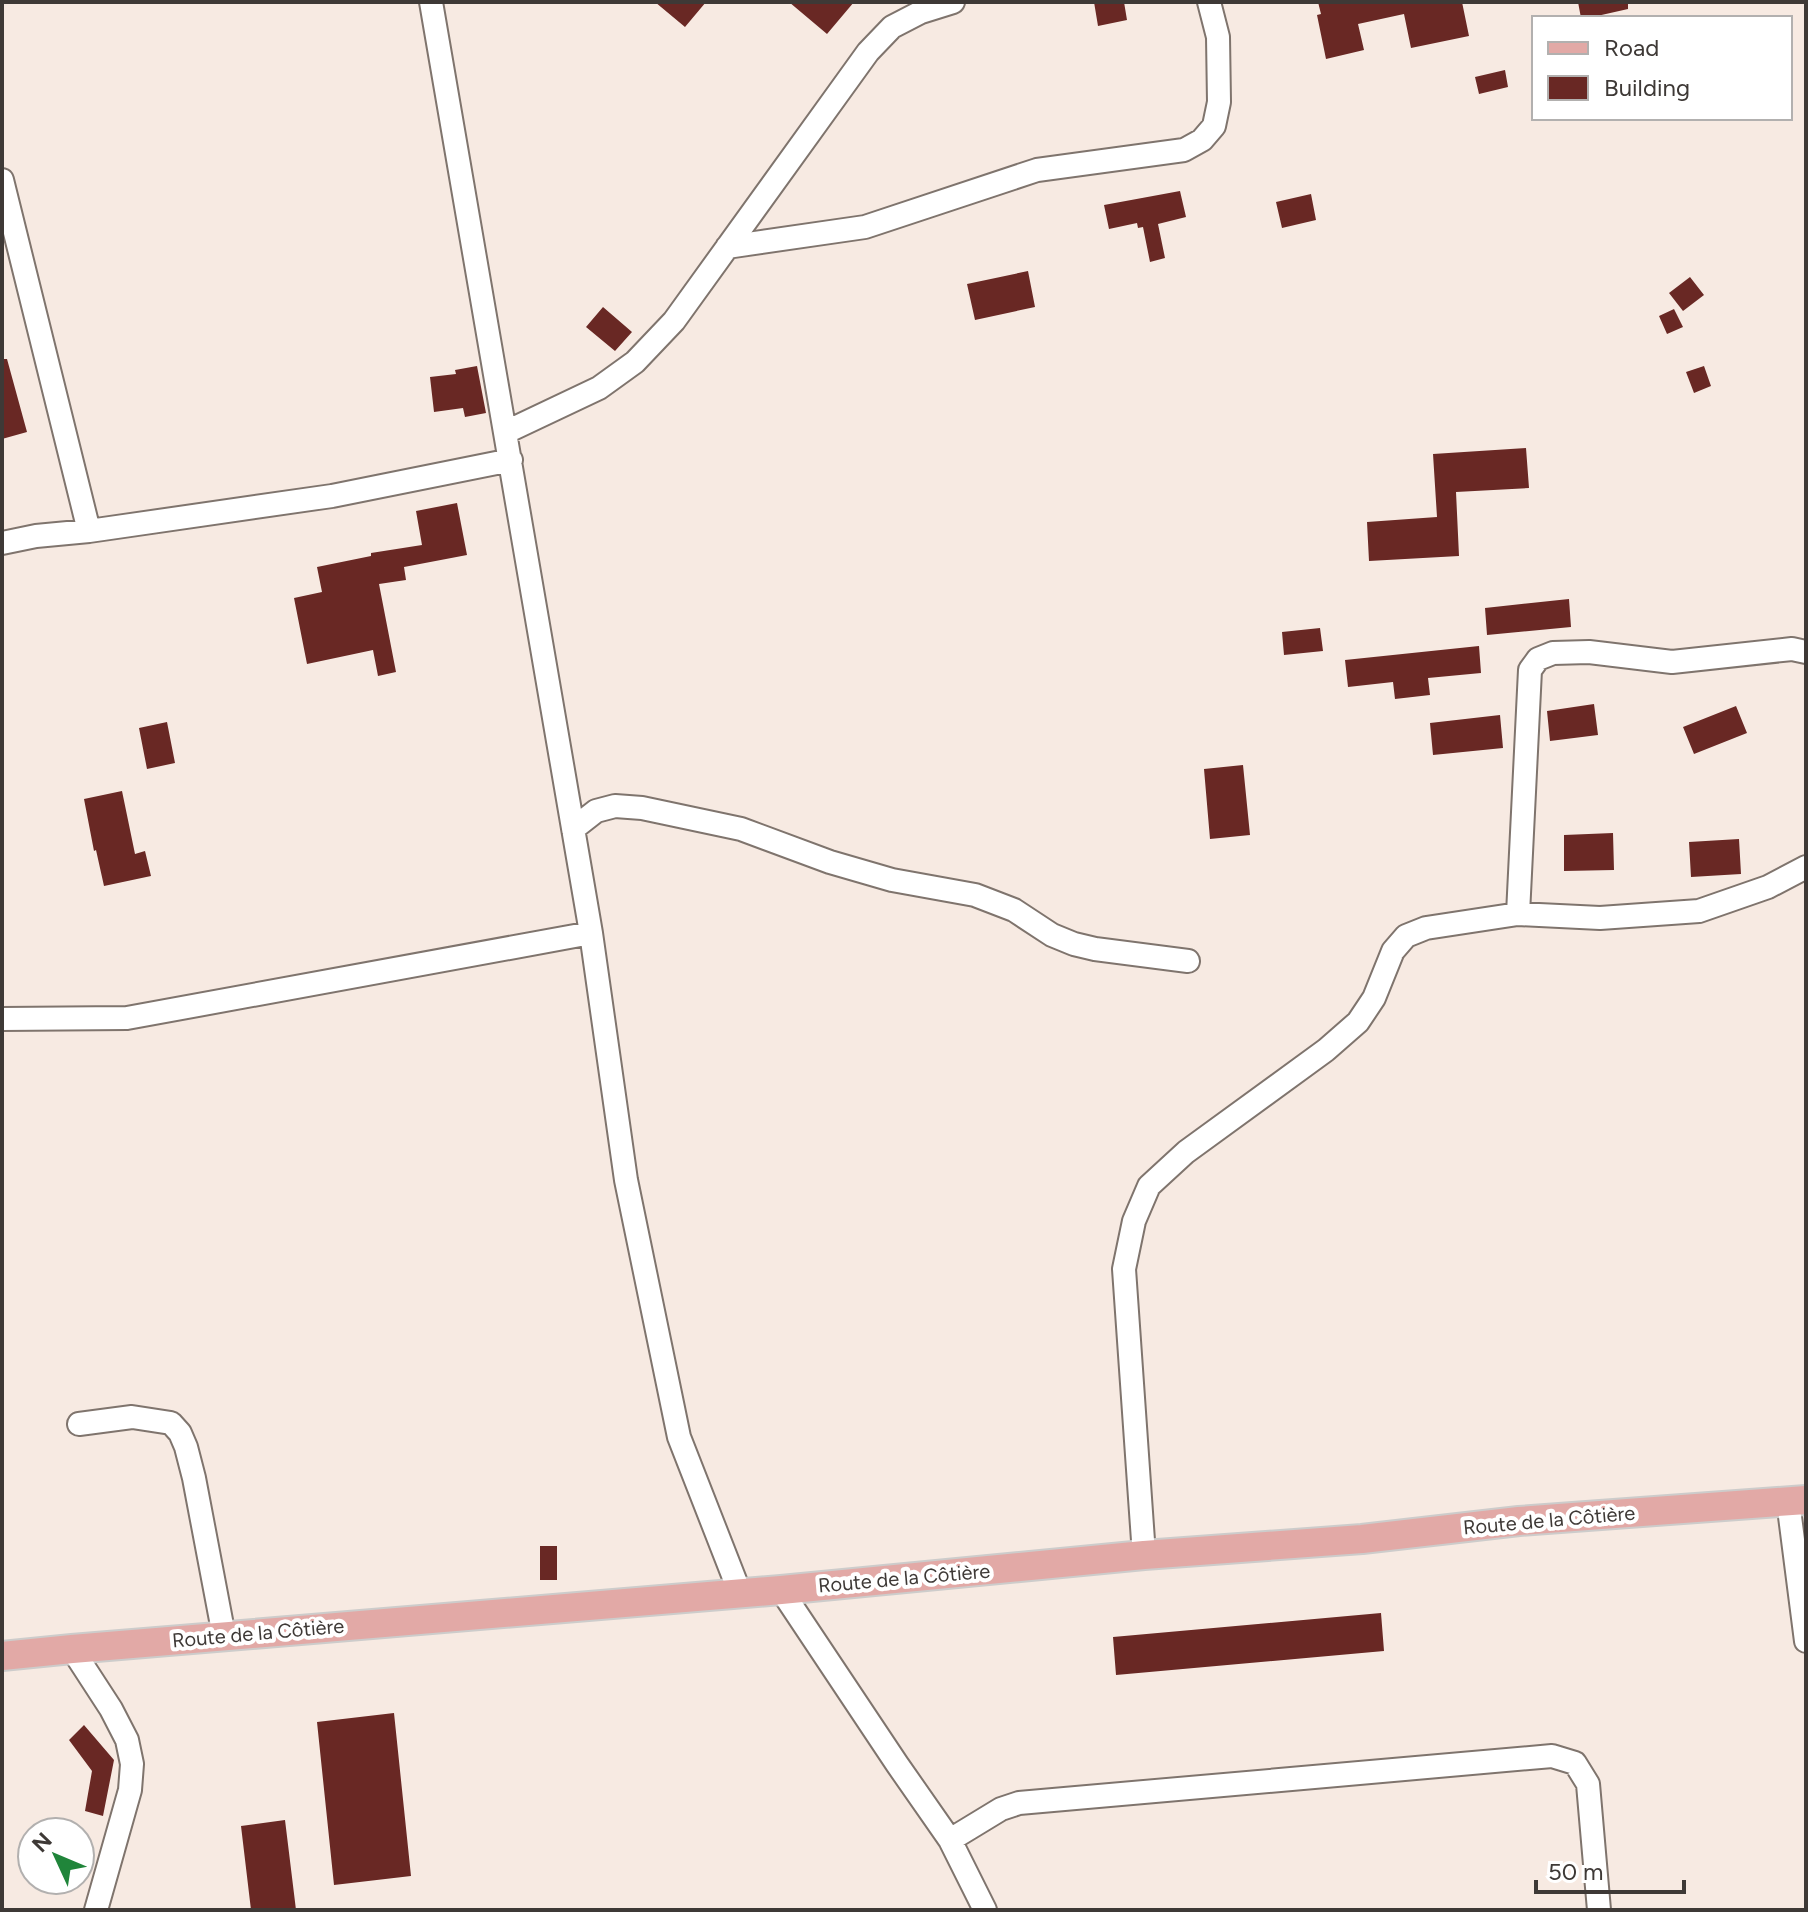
<svg xmlns="http://www.w3.org/2000/svg" width="1808" height="1912" viewBox="0 0 1808 1912" font-family="Figtree,sans-serif">
<rect width="100%" height="100%" fill="#f7eae2"/>
<path fill="#692824" d="M655,2H706L685,27Z
M789,2H854L827,34Z
M1094,2H1124L1127,20L1098,26Z
M1318,2H1462L1469,36L1411,48L1404,14L1358,24L1364,50L1326,59L1317,15L1321,14Z
M1578,2H1628V9L1597,16L1598,18H1581Z
M1505,70L1508,87L1479,94L1475,77Z
M1180,191L1186,217L1158,224L1165,258L1150,262L1143,227L1138,228L1137,223L1109,229L1104,205Z
M1311,194L1316,220L1282,228L1276,202Z
M1028,271L1035,307L975,320L967,284Z
M1690,277L1704,295L1683,311L1669,293Z
M603,307L632,332L615,351L586,327Z
M1674,309L1683,327L1667,334L1659,316Z
M2,359H7L27,432L2,439Z
M477,366L486,413L465,417L463,408L434,412L430,377L456,374L455,370Z
M1704,366L1711,386L1694,393L1686,372Z
M1526,448L1529,488L1456,492L1459,556L1369,561L1367,522L1437,517L1433,454Z
M457,503L467,555L404,567L406,580L379,584L396,672L378,676L373,650L307,664L294,598L322,592L317,567L371,556V553L422,545L416,511Z
M1569,599L1571,627L1487,635L1485,608Z
M1320,628L1323,651L1284,655L1282,632Z
M1479,646L1481,673L1428,678L1430,695L1395,699L1393,682L1348,687L1345,660Z
M1594,704L1598,735L1550,741L1547,711Z
M1736,706L1747,733L1694,754L1683,727Z
M1500,715L1503,748L1433,755L1430,723Z
M167,722L175,763L147,769L139,728Z
M1243,765L1250,835L1210,839L1204,769Z
M122,791L135,854L145,851L151,876L104,886L96,850L94,851L84,799Z
M1613,833L1614,870L1564,871V835Z
M1739,839L1741,874L1691,877L1689,842Z
M540,1546H557V1580H540Z
M1381,1613L1384,1651L1116,1675L1113,1637Z
M394,1713L411,1876L334,1885L317,1722Z
M84,1725L114,1760L103,1816L85,1811L92,1771L69,1740Z
M285,1820L296,1910H251L241,1826Z"/>
<g fill="none" stroke-linecap="round" stroke-linejoin="round">
<defs>
<path id="minor" d="M431,2L591,933L626,1180L679,1437L740,1593
M2,180L89,531
M727,247L865,227L1037,170L1184,150L1202,140L1214,126L1219,102L1218,37L1209,2
M506,432L599,388L635,362L674,321L868,52L892,27L921,12L953,2
M2,543L36,536L89,531L332,496L511,460
M573,829L596,811L615,806L642,808L741,829L830,862L892,880L975,895L1014,910L1052,935L1074,944L1095,949L1188,961
M1518,914L1530,670L1538,659L1553,653L1589,652L1672,662L1792,649L1806,652
M2,1019L127,1018L591,933
M79,1424L132,1417L171,1423L180,1433L186,1447L194,1478L224,1636
M1788,1501L1806,1641
M1144,1555L1124,1269L1134,1221L1149,1186L1186,1152L1326,1050L1358,1022L1374,998L1393,951L1406,936L1426,928L1518,914L1600,918L1699,911L1768,887L1806,867
M781,1590L897,1764L950,1840L985,1910
M72,1649L111,1709L127,1740L132,1764L130,1790L96,1910
M950,1840L1001,1809L1019,1803L1552,1756L1575,1763L1588,1784L1599,1910"/>
<path id="major" d="M2,1656L72,1649L781,1590L1144,1555L1362,1539L1519,1521L1806,1500"/>
</defs>
<use href="#minor" stroke="#7f746d" stroke-width="26"/>
<use href="#major" stroke="#cdcccb" stroke-width="32"/>
<use href="#minor" stroke="#fff" stroke-width="22"/>
<use href="#major" stroke="#e2a9a6" stroke-width="28"/>
</g>
<g text-anchor="middle" dominant-baseline="central" stroke-width="8" stroke-linejoin="round" paint-order="stroke">
<g font-size="20" fill="#3e3936" stroke="#fff">
<text transform="translate(1549 1520) rotate(-5)">Route de la Côtière</text>
<text transform="translate(904 1578) rotate(-5)">Route de la Côtière</text>
<text transform="translate(258 1633) rotate(-5)">Route de la Côtière</text>
</g>
</g>
<rect width="1808" height="1912" fill="none" stroke="#3e3936" stroke-width="8"/>
<rect x="1532" y="16" width="260" height="104" fill="#ffffff" stroke="#b2b0af" stroke-width="2"/>
<rect x="1548" y="42" width="40" height="12" fill="#e2a9a6" stroke="#b2b0af" stroke-width="2"/>
<text x="1604" y="56" font-size="24" fill="#3e3936">Road</text>
<rect x="1548" y="76" width="40" height="24" fill="#692824" stroke="#b2b0af" stroke-width="2"/>
<text x="1604" y="96" font-size="24" fill="#3e3936">Building</text>
<g transform="translate(56 1856) rotate(314)"><circle r="38" fill="#ffffff" stroke="#b2b0af" stroke-width="2"/>
<path d="M0-6L14 30L0 20L-14 30Z" fill="#20853a"/>
<text y="-12" font-size="22" font-weight="bold" text-anchor="middle" fill="#3e3936">N</text>
</g>
<path d="M1536 1880v12h148v-12" fill="none" stroke="#3e3936" stroke-width="4"/>
<text x="1548" y="1880" font-size="24" fill="#3e3936" stroke="#ffffff" stroke-width="6" paint-order="stroke">50 m</text>
</svg>
